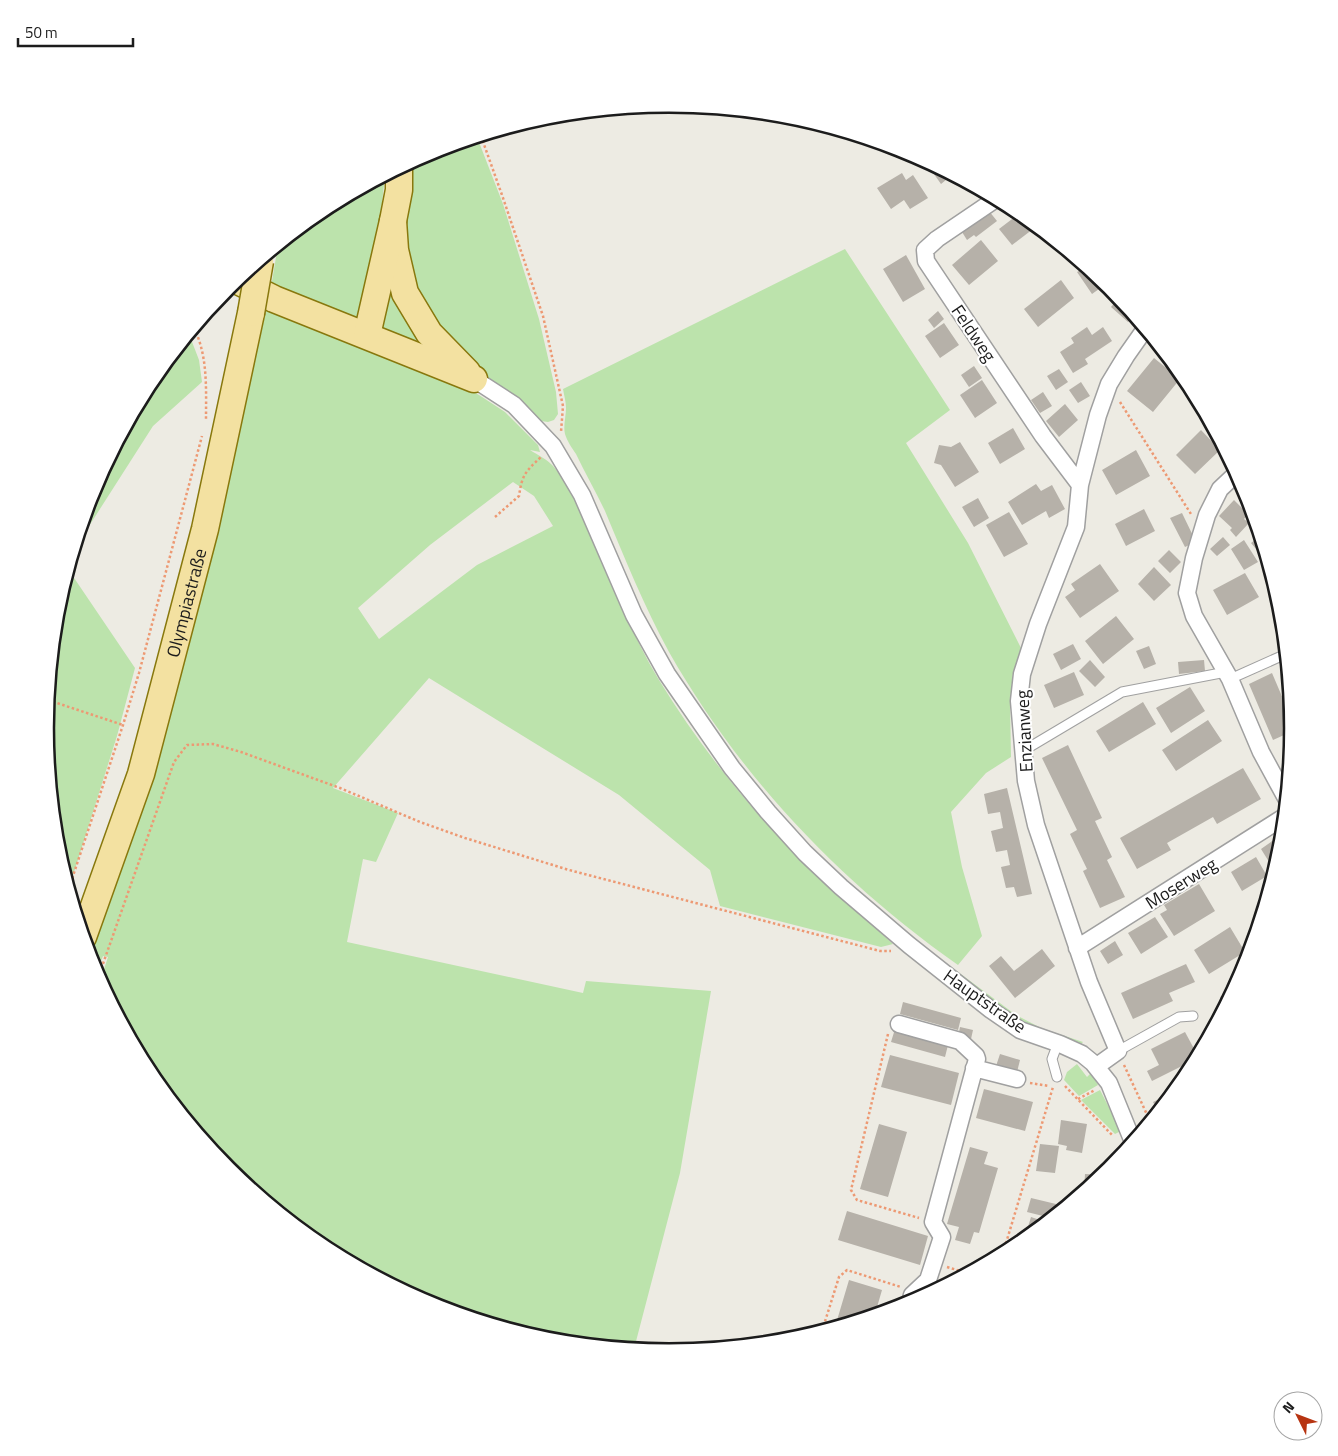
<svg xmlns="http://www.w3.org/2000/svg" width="1338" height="1456" viewBox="0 0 1338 1456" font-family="'Titillium Web',sans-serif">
<rect width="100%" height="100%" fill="#edebe3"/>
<path fill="#bce3ac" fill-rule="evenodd" d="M477,137L503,204L539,319L556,392L558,414L554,420L548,422L541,421L517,398L489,378L443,342L412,291L405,234L413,179L411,162L430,151Z
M385,176L382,203L365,313L358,319L271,287L278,245L323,209Z
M391,249L435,353L382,329Z
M845,249L950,410L906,443L968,543L1021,648L1013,673L1010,702L1011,757L986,773L951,812L962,867L982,936L958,965C841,883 740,777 669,652C644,606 625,559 605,511C596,492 585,473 576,454C572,448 567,441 565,434C563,427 566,416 566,408C566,402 564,395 563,389Z
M267,307L451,379L479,395L505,412L538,445L540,452L530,450C538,455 548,460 554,467C572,488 584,519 595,544C615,589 633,637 659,680C698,744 746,804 799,858C829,888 862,915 893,944L881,947L720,906L710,870L619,795L429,678L333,788L398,813L376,862L363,859L347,942L583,993L586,981L711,991L680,1173L634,1349L547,1340L430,1304L322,1247L228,1169L150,1074L100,981L108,957L103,956L96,974L92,967L87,948L217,518ZM513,482L534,496L553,526L477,565L379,639L358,608L430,545Z
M189,334L199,360L202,382L153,426L75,548L93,489L150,381Z
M68,569L135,668L117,736L69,888L57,849L45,728L57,606Z
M923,946L1016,1015L1041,1028L1083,1042L1080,1045L1024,1026Z
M1077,1064L1087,1077L1091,1073L1098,1085L1079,1096L1064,1080L1067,1072Z
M1100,1090L1121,1131L1115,1134L1081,1100Z"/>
<path fill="#b6b1a9" d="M924,160L943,170L952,175L941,184Z
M902,173L906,180L913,175L928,198L910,209L904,200L891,209L877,188Z
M989,211L997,221L976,237L974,235L967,240L962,232Z
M1020,213L1037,226L1012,245L999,229Z
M981,240L998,261L969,285L952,265Z
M906,255L925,289L903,302L883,269Z
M1086,267L1106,284L1092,294L1077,272Z
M1061,280L1074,298L1038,327L1024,309Z
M1118,299L1134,316L1128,322L1111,307Z
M938,311L944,319L934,328L928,320Z
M944,323L959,345L940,358L925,336Z
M1087,327L1092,335L1103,327L1112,341L1085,359L1088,364L1073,373L1060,352L1074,343L1071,338Z
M1154,358L1180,379L1153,412L1127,391Z
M974,366L982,378L969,387L961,375Z
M1059,369L1068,382L1056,390L1047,376Z
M982,380L997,403L975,418L960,395Z
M1081,382L1090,396L1078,403L1069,390Z
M1043,392L1052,406L1040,413L1031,400Z
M1065,404L1078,420L1059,437L1046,421Z
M1013,428L1025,449L1000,464L988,443Z
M1201,430L1220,450L1195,474L1176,455Z
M960,442L979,472L955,487L941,465L934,463L939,445L951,447Z
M1136,450L1150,476L1116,495L1102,470Z
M1036,484L1041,491L1052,485L1065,509L1049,518L1046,511L1022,525L1008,502Z
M978,498L989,518L974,527L962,507Z
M1234,500L1248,514L1244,519L1249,523L1236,537L1230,530L1232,528L1219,516Z
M1144,509L1155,531L1126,546L1115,524Z
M1009,512L1028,544L1004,557L986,525Z
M1182,513L1196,542L1185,547L1170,518Z
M1260,536L1268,563L1251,543Z
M1223,537L1230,545L1217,556L1210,549Z
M1244,540L1258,562L1244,570L1231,549Z
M1169,550L1181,562L1170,573L1158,561Z
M1100,564L1119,591L1080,618L1065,597L1075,590L1071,584Z
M1154,567L1171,585L1154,601L1138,584Z
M1245,573L1259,597L1227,615L1213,590Z
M1116,616L1134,639L1103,664L1085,641Z
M1073,644L1081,659L1061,670L1053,654Z
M1149,646L1156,664L1144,669L1136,651Z
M1090,660L1105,677L1095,687L1079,671Z
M1204,660L1205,671L1179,674L1178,662Z
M1074,672L1084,695L1054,708L1044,685Z
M1272,673L1292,720L1293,728V731L1273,740L1249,684Z
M1190,687L1205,711L1171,733L1156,708Z
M1143,702L1156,724L1109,752L1096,731Z
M1208,720L1222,741L1176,771L1162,750Z
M1068,745L1102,818L1095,821L1112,857L1107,860L1125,897L1100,908L1083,871L1087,869L1070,834L1077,830L1042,758Z
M1243,768L1261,799L1217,824L1213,817L1167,843L1171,850L1137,869L1120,838Z
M1007,788L1032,894L1017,897L1014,887L1006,888L1001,867L1010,865L1007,850L996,852L991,831L1003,828L1000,812L988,814L984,794Z
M1275,839L1281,850L1278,860L1271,865L1261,849Z
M1256,857L1267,876L1242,891L1231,872Z
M1199,884L1215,911L1174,936L1160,914L1167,910L1164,905Z
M1155,917L1168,937L1141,954L1128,933Z
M1230,927L1245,952L1209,974L1194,950Z
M1115,941L1123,955L1108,964L1100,951Z
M1042,949L1055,966L1015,998L989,966L1001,956L1014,971Z
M1186,964L1195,982L1169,993L1173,1001L1133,1019L1121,993Z
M1234,989L1230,996L1225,1005L1220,997Z
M903,1002L961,1018L958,1030L900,1014Z
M960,1027L973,1030L971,1039L958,1037Z
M895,1029L948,1045L945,1057L891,1042Z
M1185,1032L1198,1056L1196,1059L1152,1081L1147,1071L1159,1065L1151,1049Z
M1000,1054L1020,1060L1017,1072L996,1066Z
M890,1055L959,1073L951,1105L881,1087Z
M984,1089L1033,1102L1025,1131L976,1118Z
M1167,1095L1169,1098L1158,1111L1153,1102Z
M1061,1120L1087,1124L1082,1153L1066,1150L1067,1146L1058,1144Z
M879,1124L907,1132L888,1197L860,1189Z
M1040,1144L1059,1146L1055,1173L1036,1171Z
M970,1147L988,1152L984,1164L998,1168L979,1233L974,1232L970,1244L955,1240L959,1227L947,1224Z
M1085,1174L1104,1175L1084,1191Z
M1031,1198L1056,1204L1053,1216L1051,1218L1027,1212Z
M847,1211L928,1236L920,1265L838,1240Z
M1031,1217L1046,1222L1024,1240Z
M849,1280L882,1290L875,1314L835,1327Z"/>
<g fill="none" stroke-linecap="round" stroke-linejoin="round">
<defs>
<path id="service" d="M1230,679L1286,654
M1023,751L1122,692L1226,672
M1118,1051L1179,1017L1193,1016
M1057,1077L1052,1059L1058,1043"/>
<path id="minor" d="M996,199L937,239L925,250L926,261L1043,436L1080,485
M474,379L514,405L553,446L582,495L634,615L667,674L732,768L768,812L805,853L841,887L909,945L991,1010L1020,1030L1060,1044L1082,1054L1093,1063L1109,1083L1133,1142
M1237,473L1220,489L1207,515L1194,558L1187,593L1194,616L1230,679L1261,752L1286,798
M1077,948L1284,817
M899,1024L960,1041L976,1056L977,1059L933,1222L942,1237L928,1280L912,1295L910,1303
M1097,1066L1118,1051L1089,982L1036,825L1026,781L1019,701L1022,674L1038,624L1076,527L1080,485L1098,415L1109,384L1126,356L1145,329
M974,1068L1017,1079"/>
<g id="primary">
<path d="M393,221L395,250L405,293L429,333L467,372"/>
<path d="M236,280L274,299L474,379"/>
<path d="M367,335L393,221L399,190V168"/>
<path id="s1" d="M83,937L141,774L205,529L251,313"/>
</g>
</defs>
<use href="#service" stroke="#a0a0a0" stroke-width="11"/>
<use href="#minor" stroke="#a0a0a0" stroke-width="19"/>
<use href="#primary" stroke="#88780d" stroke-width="29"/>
<path stroke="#ed9973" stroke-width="2.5" stroke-dasharray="2.5 2.5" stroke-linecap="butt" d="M481,136L502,195L543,316L563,406L561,432
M194,328C208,356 206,389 206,419
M1120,402L1191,514
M495,517L519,496C522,475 525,472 541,457
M48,700L123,725
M69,888L123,725L139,673L202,436
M98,978L174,762L187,745L213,744L241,752L340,788L420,822L465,838L569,870L880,951H891
M888,1034L851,1190L857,1200L919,1218
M1124,1065L1150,1121
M1030,1083L1049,1086
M1065,1086L1113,1136
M1078,1099L1095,1090
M1003,1253L1053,1087
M947,1267L967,1273
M822,1331L839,1277L847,1270L901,1287"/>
<use href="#service" stroke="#fff" stroke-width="9"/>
<use href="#minor" stroke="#fff" stroke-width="16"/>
<use href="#primary" stroke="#f3e1a1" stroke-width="26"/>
<defs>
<path id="primary-bridge" d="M251,313L260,261"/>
</defs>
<use href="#primary-bridge" stroke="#88780d" stroke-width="29" stroke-linecap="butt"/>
<use href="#primary-bridge" stroke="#f3e1a1" stroke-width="26"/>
</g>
<g text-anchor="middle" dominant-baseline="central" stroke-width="4" stroke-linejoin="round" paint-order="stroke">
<g font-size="18" fill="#1c1c1c" stroke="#fff">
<text transform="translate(974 333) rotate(56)">Feldweg</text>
<text stroke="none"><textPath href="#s1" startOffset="350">Olympiastraße</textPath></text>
<text transform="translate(1024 731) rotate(-93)">Enzianweg</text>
<text transform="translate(1181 883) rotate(-32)">Moserweg</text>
<text transform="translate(985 1001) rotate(35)">Hauptstraße</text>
</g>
</g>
<path d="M0 0H1338V1456H0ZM54 728a615 615 0 1 1 1230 0a615 615 0 1 1-1230 0Z" fill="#fff" fill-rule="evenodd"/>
<path fill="none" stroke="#1c1c1c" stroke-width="2.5" d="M54 728a615 615 0 1 1 1230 0a615 615 0 1 1-1230 0Z"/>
<g transform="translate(1298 1416) rotate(312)"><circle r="24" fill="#ffffff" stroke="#a4a4a4"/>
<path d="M0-4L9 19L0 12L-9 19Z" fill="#b73411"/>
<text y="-8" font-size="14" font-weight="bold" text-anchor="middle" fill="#1c1c1c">N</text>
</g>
<path d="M18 38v8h115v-8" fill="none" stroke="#1c1c1c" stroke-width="2.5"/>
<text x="25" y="38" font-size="15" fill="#1c1c1c" stroke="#ffffff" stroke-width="4" paint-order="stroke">50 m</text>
</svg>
